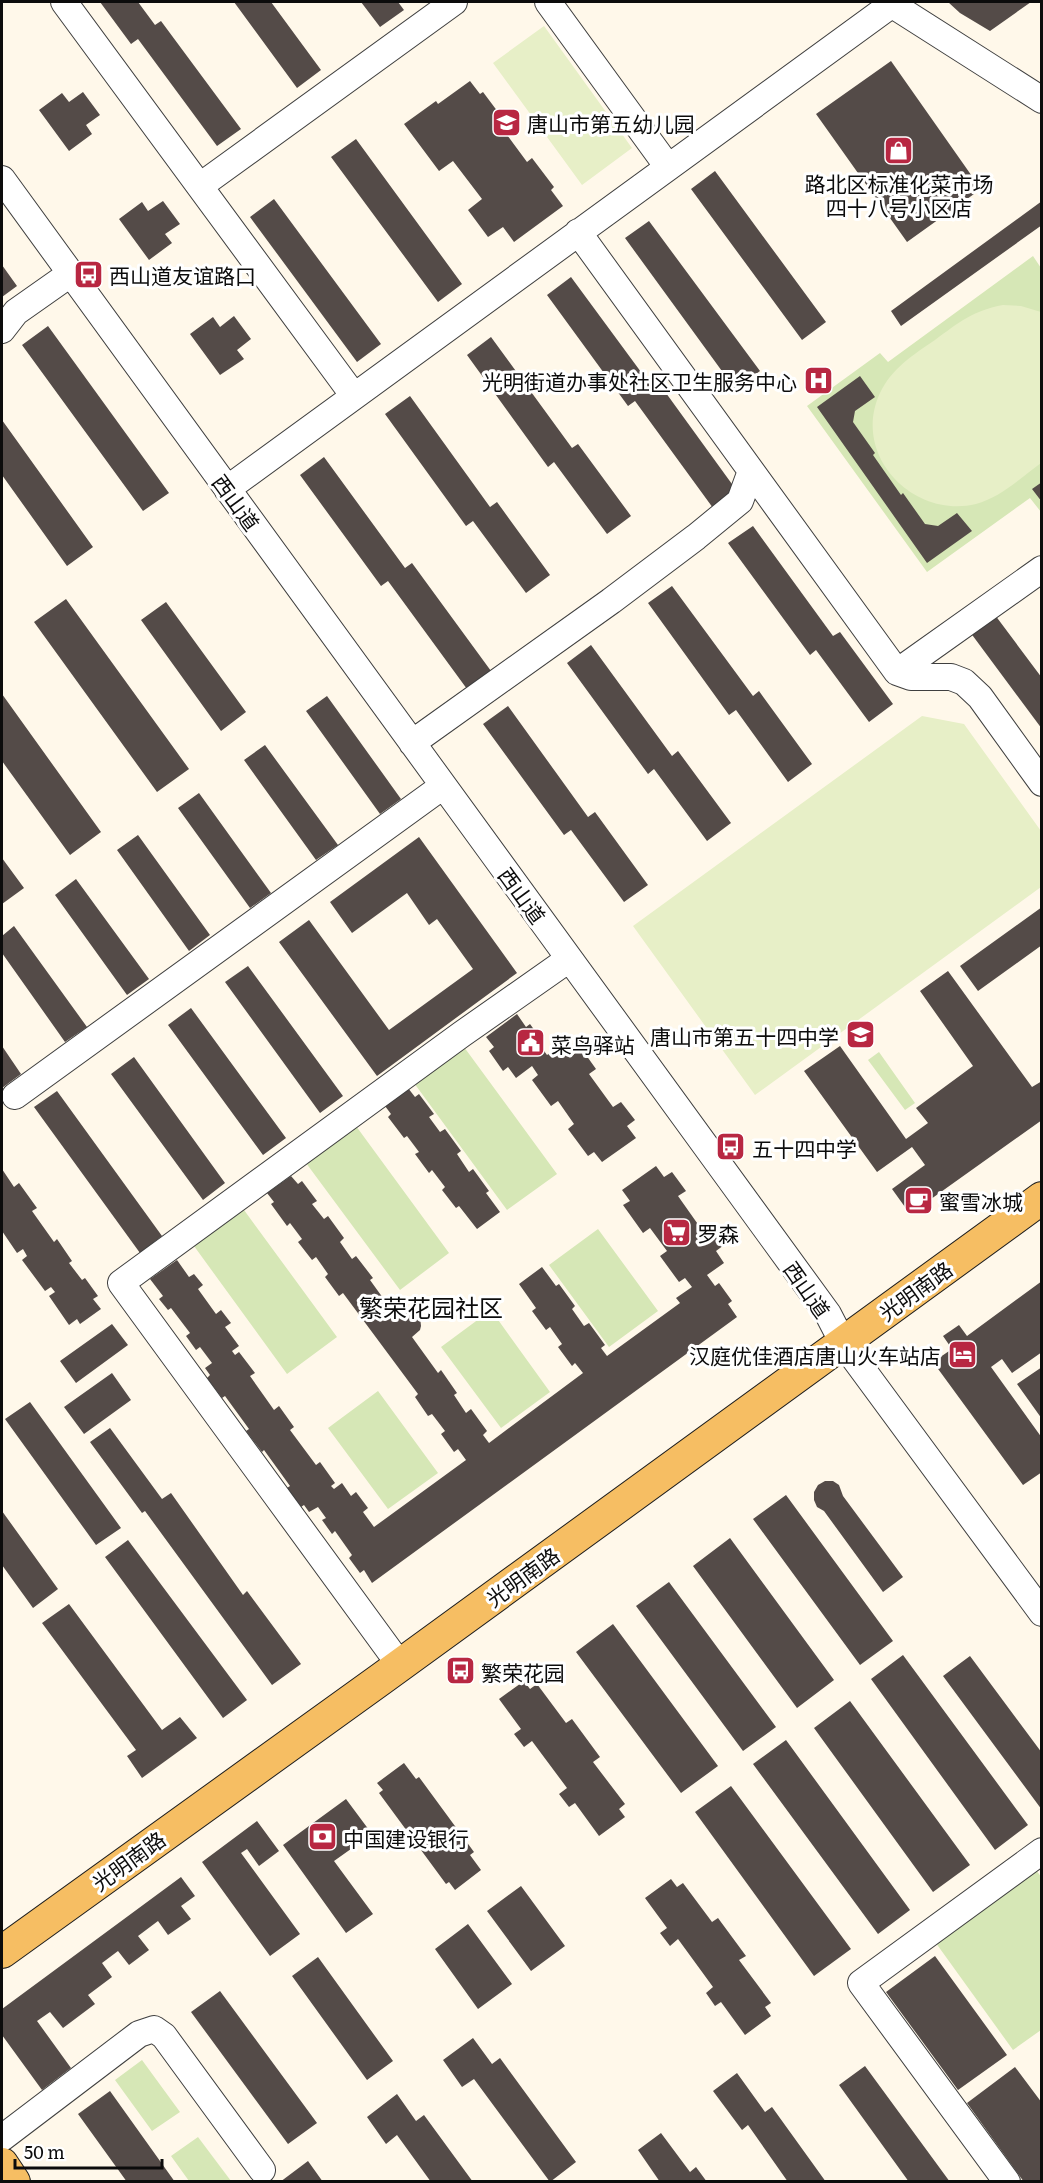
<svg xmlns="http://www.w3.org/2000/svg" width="1043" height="2183" viewBox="0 0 1043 2183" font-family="Literata,'Noto Sans SC',serif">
<rect width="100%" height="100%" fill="#fff8ea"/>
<path fill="#d6e7b6" d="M1033,256L1041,268V512L1030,498L927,572L807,406L880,353L888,362Z
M464,1047L557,1174L507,1210L414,1083Z
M879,1052L915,1103L905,1110L868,1060Z
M356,1126L449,1253L400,1290L306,1163Z
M244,1210L337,1337L287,1374L194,1246Z
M598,1229L658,1311L609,1347L549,1265Z
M491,1310L550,1392L501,1428L441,1347Z
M378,1391L438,1473L388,1509L328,1428Z
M1033,1866L1042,1878L1041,2030L1013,2050L933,1939Z
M142,2060L180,2112L152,2131L115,2080Z
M198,2137L231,2181H189L171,2156Z"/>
<path fill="#e7efc7" d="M544,26L632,148L582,185L493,63Z
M1003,305L1021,306L1041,312V463C1022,477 1000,498 976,504C913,519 851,455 880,393C892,368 913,355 935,340C958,323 974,310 1003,305Z
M922,716L964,724L1041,831V887L755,1095L633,926Z"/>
<path fill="#544b48" d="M100,2H138L155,25L161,21L241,129L217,146L138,39L131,44Z
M234,2H271L321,70L297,88Z
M361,2H398L404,10L380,27Z
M948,2H1031L990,31L960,13Z
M891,61L981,189L907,242L816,114Z
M470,81L480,94L483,92L504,120L499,124L527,162L532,158L554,187L551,190L563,206L514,242L503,227L488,237L468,210L482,199L453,161L439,171L404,124L436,101L438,104Z
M83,92L100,115L86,125L92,134L69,151L39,110L62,93L69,102Z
M356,139L462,284L438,302L331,157Z
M715,171L826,322L802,340L691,189Z
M274,199L381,344L357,362L250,217Z
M163,201L180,224L165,234L172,243L149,260L119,219L142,202L148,211Z
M1042,201V225L901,326L891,311Z
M649,221L760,371L735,389L625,238Z
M2,265L17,286L2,297Z
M571,277L652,387L658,382L737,491L713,508L635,401L628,406L547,295Z
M234,316L251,339L237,350L244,359L220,375L190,334L213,317L220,327Z
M48,326L169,493L143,511L22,345Z
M491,337L572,448L578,444L631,516L607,534L554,462L548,467L467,355Z
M860,376L875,397L855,411L853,422L875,453L873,455L901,495L903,493L925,524L938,526L957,513L972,531L927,563L817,407Z
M410,396L490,507L497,502L550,575L526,593L473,521L466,526L385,414Z
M2,420L93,547L67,566L2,475Z
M324,457L405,568L412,563L491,671L467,689L388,581L381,586L300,475Z
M1042,482V502L1032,489Z
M753,526L833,636L840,632L893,704L869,722L816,650L810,655L728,543Z
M672,586L753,696L759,691L812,764L788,782L736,710L729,715L648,603Z
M66,599L189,769L157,792L34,622Z
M166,602L246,712L221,731L141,620Z
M995,615L1042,678V729L970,632Z
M591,645L672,756L678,751L731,823L707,841L654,769L648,774L567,663Z
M2,694L101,832L70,855L2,761Z
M327,696L401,799L380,814L306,711Z
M508,706L588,817L595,812L648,885L624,902L571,830L564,835L483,724Z
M265,745L338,845L316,860L244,760Z
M199,793L271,893L250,908L178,808Z
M138,835L210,935L189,951L117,850Z
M419,837L517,973L377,1076L279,942L309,920L389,1030L473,969L437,919L429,925L407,893L352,933L330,902Z
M2,858L24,888L2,904Z
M76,879L149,979L127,995L55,895Z
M1042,907V945L978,991L960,966Z
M14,926L87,1027L65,1042L2,953V936Z
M248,966L343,1096L320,1113L225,982Z
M948,971L1032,1087L1042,1081V1120L910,1214L892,1189L925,1165L912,1147L877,1172L804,1071L840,1046L906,1139L928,1123L916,1108L973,1066L920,991Z
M191,1008L286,1138L263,1155L168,1025Z
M517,1014L526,1027L530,1024L543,1042L539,1044L547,1055L564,1043L573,1055L581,1048L596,1069L589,1074L613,1107L621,1102L635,1120L627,1126L636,1138L602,1162L594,1152L588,1156L568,1129L574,1124L558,1101L551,1106L532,1080L538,1075L532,1066L516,1078L508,1067L503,1071L489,1051L494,1047L486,1037Z
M2,1046L21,1074L2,1088Z
M134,1057L225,1183L203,1200L111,1074Z
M408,1088L415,1097L419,1094L434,1114L429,1117L440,1132L445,1129L461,1151L457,1154L469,1172L473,1169L489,1191L486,1193L500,1212L477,1229L459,1206L456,1208L442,1190L445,1187L432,1170L429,1173L415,1154L419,1152L407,1136L404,1138L388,1117L391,1114L385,1106Z
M57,1091L162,1236L140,1253L34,1107Z
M656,1166L664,1177L672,1172L686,1191L678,1196L702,1230L709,1225L724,1245L716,1251L724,1263L707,1275L715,1286L719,1283L732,1301L728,1304L737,1317L372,1583L364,1570L360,1573L349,1558L352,1555L335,1531L332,1534L322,1520L326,1518L318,1507L309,1512L304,1505L301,1507L287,1488L290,1486L264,1450L262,1452L246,1431L249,1429L225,1396L222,1398L207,1378L210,1375L205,1368L212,1363L200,1347L196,1350L186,1336L190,1333L171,1308L168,1310L159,1299L163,1296L150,1279L177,1260L189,1277L194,1274L203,1285L198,1289L216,1314L221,1310L231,1323L225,1327L239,1346L232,1351L235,1355L239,1352L255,1373L250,1376L274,1410L279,1406L294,1427L290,1430L316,1465L320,1462L335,1483L331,1486L334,1489L342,1483L351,1496L356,1492L368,1508L363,1512L374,1527L466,1460L458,1449L454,1452L441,1434L445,1431L432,1414L428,1416L415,1397L418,1394L343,1293L339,1296L325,1277L328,1274L316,1257L312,1260L298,1242L302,1239L290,1223L287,1226L271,1204L274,1202L267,1193L291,1176L298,1184L302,1181L317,1201L312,1204L324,1219L328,1216L344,1238L340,1242L352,1259L356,1256L373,1278L370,1280L396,1316L400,1312L409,1310L420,1317L421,1326L420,1330L412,1337L438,1373L441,1370L457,1393L454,1395L466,1413L471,1409L487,1431L483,1435L489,1443L583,1373L575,1363L572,1366L558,1347L562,1344L550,1327L546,1330L532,1311L536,1308L519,1284L542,1267L556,1286L559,1284L575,1306L572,1309L584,1326L589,1323L605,1345L601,1348L607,1356L680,1303L676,1298L692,1287L685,1278L679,1282L660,1256L667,1251L650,1228L643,1233L623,1205L630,1201L622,1190Z
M2,1169L14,1187L19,1183L37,1208L32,1211L54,1242L57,1239L72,1261L69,1263L82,1280L85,1278L98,1296L93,1299L101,1309L80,1324L77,1319L69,1325L49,1296L55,1292L51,1287L45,1291L22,1260L27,1256L23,1249L17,1253L2,1231Z
M1042,1281V1352L1012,1373L1002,1359L991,1367L1042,1438V1472L1023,1485L933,1362L952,1349L943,1336L959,1325L967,1336Z
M112,1324L128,1345L76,1383L60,1361Z
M1042,1367V1419L1017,1384Z
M112,1373L131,1400L84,1434L64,1407Z
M30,1402L121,1528L96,1545L5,1419Z
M110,1428L162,1499L171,1493L243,1595L247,1591L301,1664L272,1685L145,1511L142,1513L90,1442Z
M825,1481H833L839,1485L843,1496L903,1577L883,1592L824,1511L817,1507L814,1500V1492L818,1485Z
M786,1495L893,1641L860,1665L753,1519Z
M2,1511L58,1589L33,1608L2,1565Z
M730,1538L834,1680L797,1708L693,1566Z
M128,1540L247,1700L223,1718L105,1557Z
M669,1582L776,1727L743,1751L636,1606Z
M69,1604L162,1730L180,1717L197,1738L142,1778L127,1756L136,1750L42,1623Z
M613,1624L718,1766L681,1793L576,1652Z
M903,1655L1028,1825L995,1850L871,1679Z
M970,1656L1042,1753V1810L943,1676Z
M524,1681L530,1689L537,1684L566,1723L572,1719L600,1757L593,1762L625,1804L619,1809L625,1817L599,1836L575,1803L569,1807L559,1794L567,1788L532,1741L524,1747L514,1734L521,1729L499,1699Z
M850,1701L970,1865L933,1892L814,1728Z
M786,1740L910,1910L878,1934L753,1764Z
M404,1763L416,1779L419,1777L474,1852L470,1855L481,1870L455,1890L449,1882L446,1884L379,1793L383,1790L377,1783Z
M731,1786L851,1949L814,1976L695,1812Z
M346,1799L372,1834L334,1861L373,1914L346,1933L283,1845Z
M257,1821L279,1851L259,1866L247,1849L241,1853L300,1934L270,1956L202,1862Z
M181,1877L195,1896L181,1906L191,1919L168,1935L158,1921L138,1936L149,1950L129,1965L118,1951L102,1963L112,1977L88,1995L95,2004L63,2028L50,2012L37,2021L71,2068L42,2090L2,2035V2009Z
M671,1879L677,1887L683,1883L712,1922L718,1918L746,1956L739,1960L771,2003L765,2007L771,2016L745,2035L721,2002L715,2006L706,1993L713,1987L678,1939L670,1946L660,1933L667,1928L645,1898Z
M521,1886L565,1946L531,1971L487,1911Z
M468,1924L512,1984L478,2009L435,1949Z
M935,1956L1007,2055L958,2090L886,1992Z
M318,1957L393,2061L367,2080L292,1976Z
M220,1991L317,2123L288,2144L191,2012Z
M473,2038L492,2064L500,2058L576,2162L550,2182L474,2079L462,2087L443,2060Z
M865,2066L950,2182H909L839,2085Z
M1015,2067L1042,2103V2182H1024L967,2103Z
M737,2073L765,2112L772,2107L826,2182H788L748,2125L742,2130L713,2091Z
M110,2091L175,2182H127L78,2114Z
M397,2094L416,2121L424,2115L473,2182H431L397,2135L386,2144L367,2117Z
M661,2133L690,2172L696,2167L707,2182H660L638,2150Z
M308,2161L323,2182H280Z"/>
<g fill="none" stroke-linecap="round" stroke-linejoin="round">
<defs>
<path id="minor" d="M64,2L354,396
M548,2L668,167
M888,2L1042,100
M2,179L828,1314L843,1343L1042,1613
M200,186L454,2
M578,232L897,672L911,677H951L964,682L980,697L1042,783
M2,330L16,312L70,274
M227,489L891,5
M897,672L1042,569
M412,743L611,601L696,537L740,501L751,471
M15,1096L443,786
M400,1665L121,1283L462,1034L569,959
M2,2138L139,2034L154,2029L164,2036L262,2170
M1007,2182L861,1983L1042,1851"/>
<path id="major" d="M2,1952L381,1679L1042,1198
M2,2164L14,2182"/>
</defs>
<use href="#minor" stroke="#3f3f3f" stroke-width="28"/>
<use href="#major" stroke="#1d1d1d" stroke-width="34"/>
<use href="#minor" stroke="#fff" stroke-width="26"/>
<use href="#major" stroke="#f6be63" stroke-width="32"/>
</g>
<defs>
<symbol id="school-square" viewBox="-11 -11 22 22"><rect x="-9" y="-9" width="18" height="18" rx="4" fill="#b82742" stroke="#fff"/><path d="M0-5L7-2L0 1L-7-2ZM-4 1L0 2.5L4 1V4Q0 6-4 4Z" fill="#fff"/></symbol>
<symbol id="shop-square" viewBox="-11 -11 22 22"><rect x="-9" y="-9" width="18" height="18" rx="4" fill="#b82742" stroke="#fff"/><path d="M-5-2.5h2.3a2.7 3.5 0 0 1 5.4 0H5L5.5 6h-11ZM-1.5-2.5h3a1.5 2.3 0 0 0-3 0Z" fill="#fff"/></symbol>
<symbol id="bus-square" viewBox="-11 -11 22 22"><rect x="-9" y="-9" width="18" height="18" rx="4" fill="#b82742" stroke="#fff"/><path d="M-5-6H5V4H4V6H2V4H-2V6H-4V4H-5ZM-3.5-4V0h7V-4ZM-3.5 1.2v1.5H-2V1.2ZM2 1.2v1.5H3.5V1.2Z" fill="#fff"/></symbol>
<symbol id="hospital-square" viewBox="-11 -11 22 22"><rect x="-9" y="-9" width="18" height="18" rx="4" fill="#b82742" stroke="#fff"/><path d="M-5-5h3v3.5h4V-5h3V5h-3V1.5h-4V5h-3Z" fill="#fff"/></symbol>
<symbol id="civic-square" viewBox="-11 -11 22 22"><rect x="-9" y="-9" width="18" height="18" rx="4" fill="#b82742" stroke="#fff"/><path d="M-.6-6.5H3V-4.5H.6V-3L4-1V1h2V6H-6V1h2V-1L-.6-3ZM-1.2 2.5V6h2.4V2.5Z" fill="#fff"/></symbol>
<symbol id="cafe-square" viewBox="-11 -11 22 22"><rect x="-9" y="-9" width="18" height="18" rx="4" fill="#b82742" stroke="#fff"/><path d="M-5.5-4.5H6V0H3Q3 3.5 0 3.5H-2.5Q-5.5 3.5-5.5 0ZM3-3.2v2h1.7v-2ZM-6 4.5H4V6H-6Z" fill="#fff"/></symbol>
<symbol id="supermarket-square" viewBox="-11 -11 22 22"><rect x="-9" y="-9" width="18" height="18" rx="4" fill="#b82742" stroke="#fff"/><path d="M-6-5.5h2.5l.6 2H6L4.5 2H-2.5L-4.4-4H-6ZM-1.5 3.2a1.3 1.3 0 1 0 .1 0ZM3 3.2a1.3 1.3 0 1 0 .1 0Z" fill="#fff"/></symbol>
<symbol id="hotel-square" viewBox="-11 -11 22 22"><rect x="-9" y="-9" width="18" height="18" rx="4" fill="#b82742" stroke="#fff"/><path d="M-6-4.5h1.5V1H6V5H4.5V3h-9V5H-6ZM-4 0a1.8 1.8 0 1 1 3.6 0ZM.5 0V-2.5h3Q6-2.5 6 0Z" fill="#fff"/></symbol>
<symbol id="bank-square" viewBox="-11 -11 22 22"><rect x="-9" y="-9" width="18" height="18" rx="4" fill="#b82742" stroke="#fff"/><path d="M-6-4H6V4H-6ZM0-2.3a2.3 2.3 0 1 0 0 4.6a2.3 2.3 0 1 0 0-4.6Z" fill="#fff"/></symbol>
</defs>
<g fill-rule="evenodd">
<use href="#school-square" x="490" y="106" width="33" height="33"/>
<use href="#shop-square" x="882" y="134" width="33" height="33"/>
<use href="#bus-square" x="72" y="258" width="33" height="33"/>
<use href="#hospital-square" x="802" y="364" width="33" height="33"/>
<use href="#school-square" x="844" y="1018" width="33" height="33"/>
<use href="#civic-square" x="514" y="1026" width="33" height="33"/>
<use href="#bus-square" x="714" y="1130" width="33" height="33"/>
<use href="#cafe-square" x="902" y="1184" width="33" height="33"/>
<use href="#supermarket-square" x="660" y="1216" width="33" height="33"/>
<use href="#hotel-square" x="946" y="1338" width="33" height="33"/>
<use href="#bus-square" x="444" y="1654" width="33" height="33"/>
<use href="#bank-square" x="306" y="1820" width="33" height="33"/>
</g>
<g text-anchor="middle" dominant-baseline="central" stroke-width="6" stroke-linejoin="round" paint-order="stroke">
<g font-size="21" fill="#0c0c0c" stroke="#fff" text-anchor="start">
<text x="527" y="122">唐山市第五幼儿园</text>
<text x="899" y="182" text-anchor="middle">路北区标准化菜市场<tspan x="899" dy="24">四十八号小区店</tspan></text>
<text x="109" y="274">西山道友谊路口</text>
<text x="797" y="380" text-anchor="end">光明街道办事处社区卫生服务中心</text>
<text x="839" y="1035" text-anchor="end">唐山市第五十四中学</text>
<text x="551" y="1043">菜鸟驿站</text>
<text x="752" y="1147">五十四中学</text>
<text x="939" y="1200">蜜雪冰城</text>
<text x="697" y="1232">罗森</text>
<text x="941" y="1354" text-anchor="end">汉庭优佳酒店唐山火车站店</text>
<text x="481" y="1671">繁荣花园</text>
<text x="343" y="1837">中国建设银行</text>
</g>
<g font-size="21" fill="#0c0c0c" stroke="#fff">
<text transform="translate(237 502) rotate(54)">西山道</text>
<text transform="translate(523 895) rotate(54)">西山道</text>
<text transform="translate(808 1289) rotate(55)">西山道</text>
<text transform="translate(915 1290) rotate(-36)">光明南路</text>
<text transform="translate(522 1576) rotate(-36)">光明南路</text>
<text transform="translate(128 1860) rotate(-36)">光明南路</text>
</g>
<g font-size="24" fill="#0c0c0c" stroke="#fff">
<text x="431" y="1306">繁荣花园社区</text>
</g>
</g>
<rect width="1043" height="2183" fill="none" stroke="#0c0c0c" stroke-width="6"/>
<path d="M15 2159v9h147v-9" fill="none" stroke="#0c0c0c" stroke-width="3"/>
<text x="24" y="2159" font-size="18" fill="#0c0c0c" stroke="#ffffff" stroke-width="4.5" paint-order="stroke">50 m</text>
</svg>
